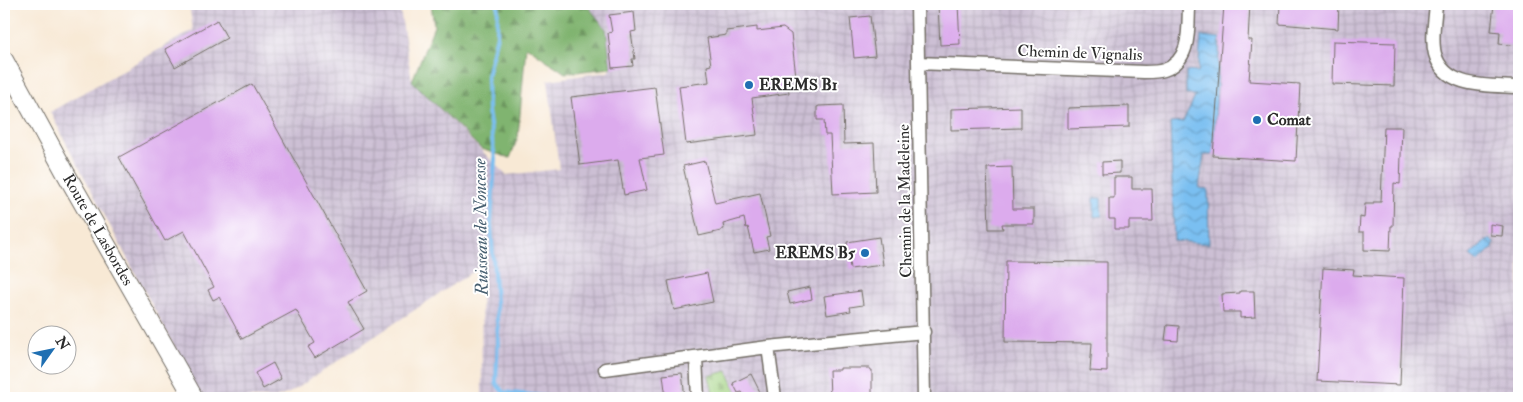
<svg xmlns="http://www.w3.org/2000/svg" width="1523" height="402" viewBox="0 0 1523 402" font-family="'IM FELL Double Pica',serif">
<defs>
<pattern id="industrial-grid" width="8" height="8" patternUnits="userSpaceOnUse" patternTransform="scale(1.25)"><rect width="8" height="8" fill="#ccbfd4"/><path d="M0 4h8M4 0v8" fill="none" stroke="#afa4b6"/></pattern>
<pattern id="forest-firs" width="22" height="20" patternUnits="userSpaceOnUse" patternTransform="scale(1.25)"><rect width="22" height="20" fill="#80b46f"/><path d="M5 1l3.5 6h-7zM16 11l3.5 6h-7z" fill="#69935b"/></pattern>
<pattern id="cemetery-stones" width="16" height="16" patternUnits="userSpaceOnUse" patternTransform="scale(1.25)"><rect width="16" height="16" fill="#a1d281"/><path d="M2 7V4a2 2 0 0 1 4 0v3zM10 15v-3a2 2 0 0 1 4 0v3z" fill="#8bb470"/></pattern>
<pattern id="water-waves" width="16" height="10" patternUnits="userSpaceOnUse" patternTransform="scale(1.25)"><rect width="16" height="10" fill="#7abff1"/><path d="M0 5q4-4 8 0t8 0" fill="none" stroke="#649bc3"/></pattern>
</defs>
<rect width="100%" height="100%" fill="#fff"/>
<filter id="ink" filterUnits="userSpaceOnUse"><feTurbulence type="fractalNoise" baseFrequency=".02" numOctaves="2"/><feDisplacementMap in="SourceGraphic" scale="10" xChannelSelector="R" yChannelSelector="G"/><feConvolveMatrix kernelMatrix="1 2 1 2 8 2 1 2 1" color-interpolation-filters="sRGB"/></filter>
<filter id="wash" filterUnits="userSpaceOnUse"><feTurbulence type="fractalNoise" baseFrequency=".0096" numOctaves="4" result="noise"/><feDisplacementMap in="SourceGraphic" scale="20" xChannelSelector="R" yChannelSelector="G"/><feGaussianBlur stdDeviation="1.12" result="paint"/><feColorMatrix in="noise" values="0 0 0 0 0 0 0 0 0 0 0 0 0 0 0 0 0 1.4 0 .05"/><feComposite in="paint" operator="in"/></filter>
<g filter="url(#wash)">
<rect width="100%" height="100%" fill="#f8e9d5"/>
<path fill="url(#industrial-grid)" d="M189,4H399L412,81L506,175L559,169L548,80L608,72L611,68L606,29L586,4H1519V398H482L481,266L291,392L276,398H201L50,112L193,30Z"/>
<path fill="url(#forest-firs)" stroke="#56704d" d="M431,4H586L606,29L611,68L565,73L526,46L518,137L510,158L481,149L412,81L434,26Z"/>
<path fill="url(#cemetery-stones)" stroke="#667e56" d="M727,371L740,398H714L709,376Z"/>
<path fill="url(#water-waves)" stroke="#52758e" d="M1201,36L1220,38L1213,155H1204L1199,188L1208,189L1209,244L1174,241L1170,123L1183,122L1196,95H1186V71L1198,72Z
M1094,198H1101L1102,216L1094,217Z
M1490,239L1494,243L1493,249L1489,251L1478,262L1470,255L1484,242Z"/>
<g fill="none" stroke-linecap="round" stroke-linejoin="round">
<path stroke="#7abff1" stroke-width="4" d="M498,4L497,35L487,76L488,111L495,159L491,224L498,336L496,383L503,392L559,398"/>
</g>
<g id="blocks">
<path fill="#dcabed" d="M938,4H958L960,44L940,45Z
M1224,4H1250L1248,40H1252L1249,81L1300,84L1296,161L1213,156Z
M1280,4H1339L1338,29L1279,24Z
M1494,4H1519V46L1499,44L1500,32L1491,31Z
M634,12L636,31L631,32L635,59H632L633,66L612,68L608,33L612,32L609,15Z
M870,16L875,56L854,58L850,18Z
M217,20L227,38L175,67L165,49Z
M757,27V31L783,28L791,34L796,76L787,78L789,93L752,98L757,135L686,144L679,86L709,82L707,66L711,65L707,38L726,35V31Z
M1333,41L1395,43L1394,86L1332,84Z
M252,84L367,291L348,302L364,329L315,358L308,347L315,343L296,310L242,339L219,297L213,300L208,290L214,287L184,231L165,241L119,157Z
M655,87L664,155L640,158L647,190L624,195L618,160L580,165L571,97Z
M843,105L844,144L874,143L876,192L833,194L830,135H825L824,120H817V107L819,106Z
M1129,106V127L1068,129V108Z
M1021,107V128L951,130V109Z
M1384,127H1402L1400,184L1394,183L1393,226H1391L1390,251L1364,250V232H1359L1360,217L1364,218L1365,204H1373V202H1381Z
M705,161L715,203L760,193L770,236L766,237L769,249L754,252L748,227L746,228L744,218L723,224L724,229L721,230V231L699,236L683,166Z
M1120,161V173L1102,174V162Z
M1012,167L1013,209H1034V224H1002L1003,229H989L987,168Z
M1114,177H1132V189H1152L1153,221H1129V229H1115V219H1109V198H1114Z
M1490,224L1503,226L1502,236L1490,235Z
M879,237L883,265L850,269L847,242Z
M1006,261L1107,262V372L1090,371L1092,343L1005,342Z
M1323,268L1354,270L1353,275L1404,278L1400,385L1317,381Z
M707,273L713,302L674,310L668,281Z
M810,287L812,299L790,304L787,292Z
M861,291L863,305L850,307L851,311L827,315L824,296Z
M1240,291H1254L1255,317L1240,318V312H1223L1222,294L1240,293Z
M1167,325L1179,326L1178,341L1165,340Z
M273,363L281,379L263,389L255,373Z
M840,368H870V370H872V398H830L829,370H840Z
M682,373L685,398H666L663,375Z
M751,374L763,398H745L742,392L738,393L733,383Z"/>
</g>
</g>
<g filter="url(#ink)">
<use href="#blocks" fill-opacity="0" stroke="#736e66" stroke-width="1"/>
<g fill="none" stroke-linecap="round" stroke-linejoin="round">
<defs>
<path id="street" d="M917,4L924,398
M1436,4C1435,19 1431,39 1435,54C1445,90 1491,85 1519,87
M918,63L1144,72C1150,72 1158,72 1164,70C1192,61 1188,27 1189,4
M768,347L775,398
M696,358L698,398
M605,369L768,347L924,332"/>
<g id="secondary">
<path id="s1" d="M4,60L65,172L194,398"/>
</g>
</defs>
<use href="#street" stroke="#736e66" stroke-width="15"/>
<use href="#secondary" stroke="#736e66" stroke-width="20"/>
<use href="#street" stroke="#fff" stroke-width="12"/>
<use href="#secondary" stroke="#fff" stroke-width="18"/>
</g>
</g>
<g fill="#1f6fb2" stroke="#fff" stroke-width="2">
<circle cx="749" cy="85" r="5"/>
<circle cx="1257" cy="120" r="5"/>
<circle cx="865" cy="253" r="5"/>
</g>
<g text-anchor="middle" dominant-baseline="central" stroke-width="4" stroke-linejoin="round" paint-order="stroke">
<g font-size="16" fill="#2b2b2b" stroke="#fff">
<text transform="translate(1080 53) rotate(2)">Chemin de Vignalis</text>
<text transform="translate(905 201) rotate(-91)">Chemin de la Madeleine</text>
<text stroke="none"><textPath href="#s1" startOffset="194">Route de Lasbordes</textPath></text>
</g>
<g font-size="16" font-weight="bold" fill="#2b2b2b" stroke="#fff" text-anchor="start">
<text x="759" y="85">EREMS B1</text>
<text x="1267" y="120">Comat</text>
<text x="855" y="253" text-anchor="end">EREMS B5</text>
</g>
<g font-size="18" font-style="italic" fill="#475f70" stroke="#fff">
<text transform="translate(481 227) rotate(-91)">Ruisseau de Noncesse</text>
</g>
</g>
<rect width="1523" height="402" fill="none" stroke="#fff" stroke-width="20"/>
<g transform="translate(52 350) rotate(57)"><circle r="24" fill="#ffffff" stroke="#aaaaaa"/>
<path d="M0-4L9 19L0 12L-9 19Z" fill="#1f6fb2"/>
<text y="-8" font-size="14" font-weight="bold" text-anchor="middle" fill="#2b2b2b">N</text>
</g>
</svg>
